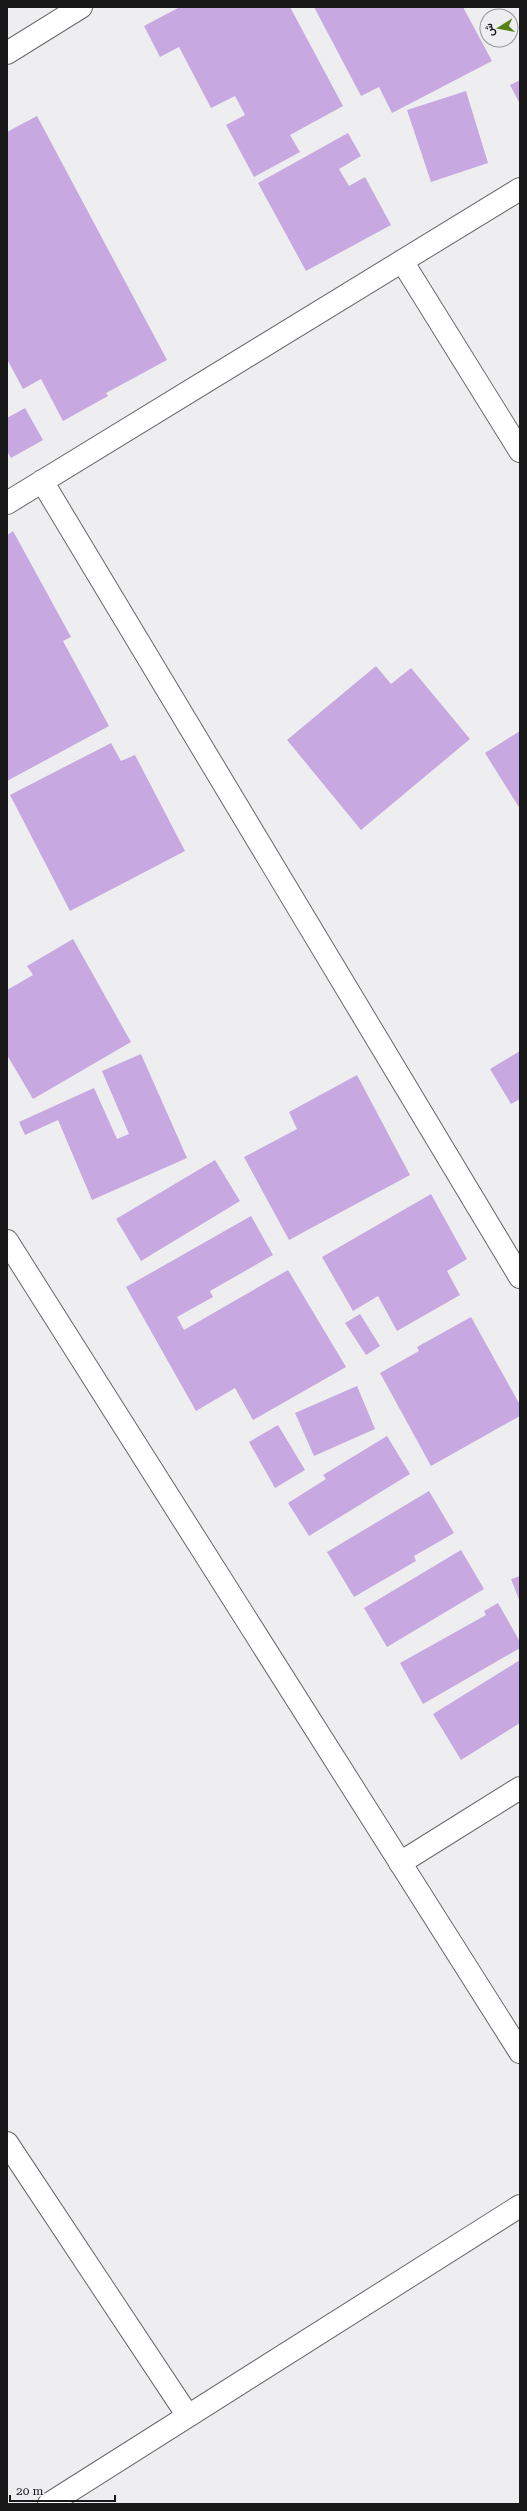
<svg xmlns="http://www.w3.org/2000/svg" width="527" height="2511" viewBox="0 0 527 2511" font-family="'Roboto Serif',Vazirmatn,serif">
<rect width="100%" height="100%" fill="#eeeef1"/>
<path fill="#c7a8e0" d="M180,7H290L343,106L290,135L300,152L254,177L226,125L245,115L235,96L211,108L179,47L160,57L144,26Z
M314,7H463L492,61L392,113L379,87L361,96Z
M520,80V104L510,85Z
M466,91L488,163L431,182L407,110Z
M37,116L167,360L106,393L108,396L63,421L41,379L23,389L7,359V132Z
M348,133L361,156L339,169L349,186L365,177L391,225L306,271L258,183Z
M25,408L43,440L11,458L7,451V418Z
M13,531L71,637L63,641L109,726L7,781V535Z
M376,666L391,684L411,668L470,739L361,830L287,740Z
M520,731V809L485,753Z
M111,743L121,761L135,755L185,851L70,911L10,795Z
M73,939L131,1042L33,1099L7,1055V990L33,975L27,966Z
M520,1051V1099L511,1104L490,1069Z
M141,1054L187,1158L92,1200L58,1120L25,1135L19,1122L94,1088L117,1139L129,1134L102,1071Z
M357,1075L410,1175L289,1240L244,1157L297,1129L289,1112Z
M215,1160L240,1201L141,1261L116,1219Z
M431,1194L467,1259L447,1271L460,1295L397,1331L378,1296L353,1311L322,1257Z
M251,1216L273,1255L210,1291L213,1297L177,1317L184,1330L288,1270L346,1367L253,1420L235,1388L196,1411L126,1287Z
M360,1314L380,1346L366,1355L345,1323Z
M471,1317L520,1405V1416L431,1466L380,1373L419,1351L417,1347Z
M357,1386L375,1429L314,1456L295,1413Z
M278,1425L305,1470L275,1488L249,1442Z
M387,1436L410,1474L309,1536L288,1503L326,1479L323,1475Z
M429,1491L454,1533L414,1556L416,1561L354,1597L327,1552Z
M461,1550L484,1589L387,1647L364,1608Z
M520,1576V1602L511,1579Z
M498,1603L520,1642V1648L423,1704L400,1663L486,1615L484,1611Z
M520,1660V1723L461,1760L433,1714Z"/>
<g fill="none" stroke-linecap="round" stroke-linejoin="round">
<defs>
<path id="minor" d="M402,261L520,451
M42,481L520,1277
M7,503L520,189
M400,1863L520,1788
M7,2143L188,2416
M49,2504L520,2206"/>
<path id="tertiary" d="M7,53L81,7
M7,1241L520,2052"/>
</defs>
<use href="#minor" stroke="#68686a" stroke-width="24"/>
<use href="#tertiary" stroke="#68686a" stroke-width="24"/>
<use href="#minor" stroke="#fff" stroke-width="22"/>
<use href="#tertiary" stroke="#fff" stroke-width="22"/>
</g>
<rect width="527" height="2511" fill="none" stroke="#181819" stroke-width="16"/>
<g transform="translate(499 28) rotate(259)"><circle r="19" fill="#eeeef1" stroke="#98989b"/>
<path d="M0-3L7 15L0 10L-7 15Z" fill="#548417"/>
<text y="-6" font-size="11" font-weight="bold" text-anchor="middle" fill="#181819">ش</text>
</g>
<path d="M10 2495v6h105v-6" fill="none" stroke="#181819" stroke-width="2"/>
<text x="16" y="2495" font-size="12" fill="#181819" stroke="#eeeef1" stroke-width="3" paint-order="stroke">20 m</text>
</svg>
